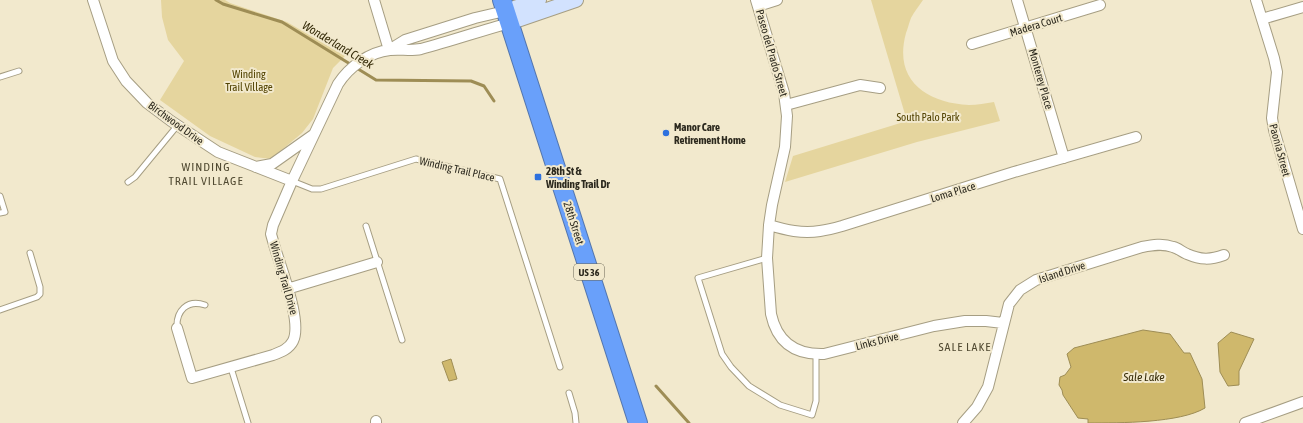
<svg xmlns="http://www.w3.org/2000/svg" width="1303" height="423" viewBox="0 0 1303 423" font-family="'Asap Condensed',sans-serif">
<rect width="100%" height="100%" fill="#f2e9cd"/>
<path fill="#e5d59e" d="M161,0H225L230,3L287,22L345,56L333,68L313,119L302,133L271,159L255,157L210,136L160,100L184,61L168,40L162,17Z
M871,0H923C919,6 914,12 911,18C909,23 908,28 906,33C893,80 926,103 969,105C977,105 986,103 994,102L1000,121L917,142L785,182L793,156L907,121Z"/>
<path fill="#cfb86c" stroke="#9e8d55" d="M1143,330L1170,334L1184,353H1190L1202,379L1205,408C1180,423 1120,423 1088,423V419L1078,418L1063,395L1062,390L1059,385L1060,377L1065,375L1071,367L1067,354L1074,348Z
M1231,332L1254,339L1239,371V385L1228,386L1220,372L1218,343Z
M451,359L457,379L449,381L442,362Z"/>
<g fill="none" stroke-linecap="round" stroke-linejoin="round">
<path stroke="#9e8d55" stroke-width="3" d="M216,0L223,4L282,22L376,80L471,81L484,86L494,101
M656,386L689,423"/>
<defs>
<path id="lane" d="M0,77L19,71
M292,181L312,189H321L416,159L500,179L560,367
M128,182L135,177L177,126
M0,196L5,212L0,213
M366,226L402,340
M767,258L698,278L722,354L731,367L749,386L780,405L812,415L816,401V355
M0,310L37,297L40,294V287L30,253
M177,328C176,311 187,299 205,305
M231,368L248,423
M569,393L575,413L576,423"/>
<path id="street" d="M93,0L113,61L126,81L147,103L171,121L218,152L292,181
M374,0L389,50
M756,0L784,93L787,116L785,147L772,205L769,225L767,258L771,314C777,342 795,355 824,354L934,326L965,321H986L1003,323
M1017,0L1064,158
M1256,0L1274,58L1277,72L1272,118L1274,130L1303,229
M758,6L777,0
M1262,19L1303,7
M972,44L1100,5
M389,50L405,40L475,18L505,11
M786,105L860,85L880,88
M256,167L272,164L313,135
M769,225C786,230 802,234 820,231C827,230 835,228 842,226L1014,172L1136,137
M287,289L377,262
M177,328L192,378L273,355C281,352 289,349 293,341C303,321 279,264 273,241L271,234L273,225L292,181L338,84C349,67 369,52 390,50C400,49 411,51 421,49C451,41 480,31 509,23
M376,421V423
M963,423L977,407L988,387L1009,304L1020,290L1036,280L1142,247C1152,245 1163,243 1173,247C1178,248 1182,252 1187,254C1201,260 1210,260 1224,255
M1245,423L1303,402"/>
<path id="secondary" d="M505,11L539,0
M509,23L576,0"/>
<path id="highway" d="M502,0L638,423"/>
</defs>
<use href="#lane" stroke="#a69e83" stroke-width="7"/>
<use href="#street" stroke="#a69e83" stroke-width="12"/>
<use href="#secondary" stroke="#a69e83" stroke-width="16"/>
<use href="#highway" stroke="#5476ad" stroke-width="20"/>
<use href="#lane" stroke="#fff" stroke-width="5"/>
<use href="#street" stroke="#fff" stroke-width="10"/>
<use href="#secondary" stroke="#d2e2fe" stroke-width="14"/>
<use href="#highway" stroke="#69a0fa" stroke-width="18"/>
</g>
<g fill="#2e71de" stroke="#f2e9cd" stroke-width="1.5">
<circle cx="666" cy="133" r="4"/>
<rect x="534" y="173" width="8" height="8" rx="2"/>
</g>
<g text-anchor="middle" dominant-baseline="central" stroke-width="4" stroke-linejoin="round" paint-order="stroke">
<rect fill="#f2e9cd" stroke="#676352" stroke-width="1" x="574" y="264" width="30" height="16" rx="3"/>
<g font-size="10" font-weight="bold" fill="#2c291e">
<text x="589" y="272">US 36</text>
</g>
<g font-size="11" fill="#2c291e" stroke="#f2e9cd">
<text transform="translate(1036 25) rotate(-17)">Madera Court</text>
<text transform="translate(772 53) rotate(74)">Paseo del Prado Street</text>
<text transform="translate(1041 79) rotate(74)">Monterey Place</text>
<text transform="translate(176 123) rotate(36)">Birchwood Drive</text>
<text transform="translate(1280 150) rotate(75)">Paonia Street</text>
<text transform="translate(457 169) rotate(13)">Winding Trail Place</text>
<text transform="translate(953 192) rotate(-17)">Loma Place</text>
<text transform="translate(574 223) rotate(72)">28th Street</text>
<text transform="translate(1062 272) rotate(-18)">Island Drive</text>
<text transform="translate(284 278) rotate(74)">Winding Trail Drive</text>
<text transform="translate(877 341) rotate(-14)">Links Drive</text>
</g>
<g font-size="11" fill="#514201" stroke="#f2e9cd">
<text x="249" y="74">Winding<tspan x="249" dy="13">Trail Village</tspan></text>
<text x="928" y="117">South Palo Park</text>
</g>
<g font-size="11" font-weight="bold" fill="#2c291e" stroke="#f2e9cd" text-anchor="start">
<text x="674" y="127">Manor Care<tspan x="674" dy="13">Retirement Home</tspan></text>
<text x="546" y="171">28th St &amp;<tspan x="546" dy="13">Winding Trail Dr</tspan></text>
</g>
<g font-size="12" font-style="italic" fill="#352b08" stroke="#f2e9cd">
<text transform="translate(338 45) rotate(31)">Wonderland Creek</text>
<text x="1144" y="377">Sale Lake</text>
</g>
<g font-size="12" letter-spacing="1" fill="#514a32" stroke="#f2e9cd">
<text x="206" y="167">WINDING<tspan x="206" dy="14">TRAIL VILLAGE</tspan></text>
<text x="965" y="347">SALE LAKE</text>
</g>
</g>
</svg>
